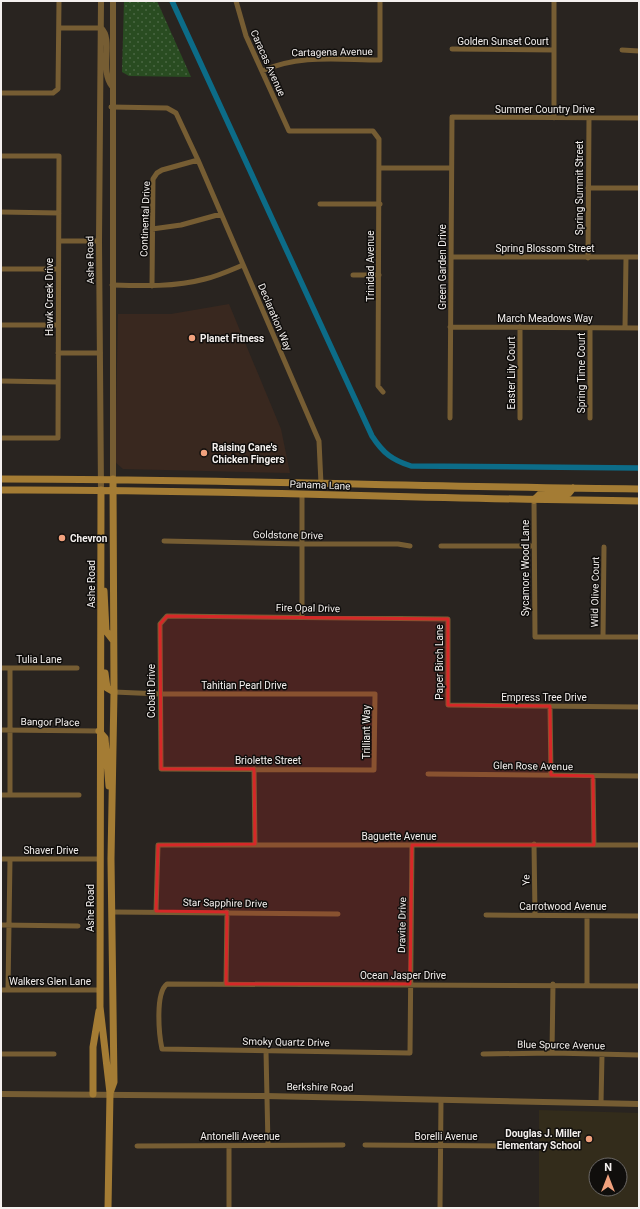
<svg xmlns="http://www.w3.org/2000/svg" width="640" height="1209" viewBox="0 0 640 1209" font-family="Roboto,sans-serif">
<defs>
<pattern id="grass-dots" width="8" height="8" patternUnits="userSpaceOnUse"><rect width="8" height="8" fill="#294c21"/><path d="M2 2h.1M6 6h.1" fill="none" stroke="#496642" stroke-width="1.8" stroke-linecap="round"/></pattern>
</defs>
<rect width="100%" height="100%" fill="#292420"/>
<path fill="#39281f" d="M229,304L281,429L290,473L123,469L115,462L118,314H171Z"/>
<path fill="#332c1b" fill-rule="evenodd" d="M539,1110L639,1113V1208H539ZM596,1165H620V1189H596Z"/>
<path fill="url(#grass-dots)" d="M124,1H157L191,77L129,76L122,72Z"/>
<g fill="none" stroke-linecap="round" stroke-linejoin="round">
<path stroke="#0c6c88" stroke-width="5.5" d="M172,1L372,436C383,453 392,460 411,466L639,468"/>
<path stroke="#765d33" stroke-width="5" d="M236,1L246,36L289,131H373L379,139L378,386L383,392
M59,28H101
M452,49L554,50
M622,50L639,51
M262,71C300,54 339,60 380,60V1
M1,93H53L58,89L59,1
M111,107L167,108L176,113L198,160L319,441L321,484
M554,118V1
M1,156H59L58,438H1
M380,168H451
M588,188H639
M320,204H380
M1,212L59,213
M152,229L181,225L221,214
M59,241H99
M451,257H639
M588,258L589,118
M1,269H58
M353,275H379
M112,285C143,286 175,287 205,279C218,276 231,270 243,265
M152,286L153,179L157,173L162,170L198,160
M1,325H58
M450,327L639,328
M625,328L626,258
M58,353H100
M1,381L58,382
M450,418L452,117L639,118
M520,418V327
M590,418V328
M534,500L535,637H639
M164,541L302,544H398L410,546
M441,546H534
M302,617V494
M603,637L604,547
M1,668H77
M114,692L160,694H375L374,770L161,769L160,624L167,616L448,619V705L639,707
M550,706L551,775
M1,730L99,731
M254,769L255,844
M428,774L639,776
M593,776L594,845
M1,795H79
M10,795V668
M534,844L535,915
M412,845L410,1053L162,1049C159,1035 155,993 167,984L639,986
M1,859H100
M156,911L158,845H639
M112,912L338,914
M486,915L639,916
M587,916V986
M1,925L78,926
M226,984L227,912
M1,990H100
M8,990L10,859
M266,1051L268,1145
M552,1053L553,984
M1,1054H54
M483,1054L552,1053L639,1055
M601,1103L602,1055
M365,1145L527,1146
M137,1146L343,1145
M229,1146V1208
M440,1208L441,1100"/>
<path stroke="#765d33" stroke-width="6" d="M101,1L99,241L101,490
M113,1V479
M101,28C114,40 99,70 112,86
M1,1094L266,1096L639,1104"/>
<path stroke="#a47c34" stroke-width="7" d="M1,479C214,479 426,487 639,489
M1,490C214,489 426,499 639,501
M101,490L100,1007L110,1093L108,1208
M534,500L540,494L569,493L573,488
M104,591L106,631L113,640
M105,673L107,688L114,692
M99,731L105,738L109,786
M110,1093L114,1082L111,859L114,692L113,479
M93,1094V1047L99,1011"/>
</g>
<path fill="#d62828" fill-opacity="0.2" stroke="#d62828" stroke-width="3" stroke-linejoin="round" d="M167,616L448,619V705L550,706L551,775L593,776L594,845H412L410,984H226L227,912L156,911L158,845L255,844L254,769H161L160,624Z"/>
<g fill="#f1a17d" stroke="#100e0c" stroke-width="1.5">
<circle cx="192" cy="338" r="4"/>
<circle cx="204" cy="453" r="4"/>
<circle cx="62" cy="538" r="4"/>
<circle cx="589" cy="1139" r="4"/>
</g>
<g text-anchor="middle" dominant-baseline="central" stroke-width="3" stroke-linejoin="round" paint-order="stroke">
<g font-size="10" fill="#f4f0ee" stroke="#100e0c">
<text x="503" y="41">Golden Sunset Court</text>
<text transform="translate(332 52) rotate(-1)">Cartagena Avenue</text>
<text transform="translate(268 63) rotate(66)">Caracas Avenue</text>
<text x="545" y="109">Summer Country Drive</text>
<text transform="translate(579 188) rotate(-90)">Spring Summit Street</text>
<text transform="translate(145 219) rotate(-88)">Continental Drive</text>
<text x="545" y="248">Spring Blossom Street</text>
<text transform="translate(90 260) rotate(-91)">Ashe Road</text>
<text transform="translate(370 266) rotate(-90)">Trinidad Avenue</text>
<text transform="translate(442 267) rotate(-90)">Green Garden Drive</text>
<text transform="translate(49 297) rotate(-90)">Hawk Creek Drive</text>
<text transform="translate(275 317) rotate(67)">Declaration Way</text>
<text x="545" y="318">March Meadows Way</text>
<text transform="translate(511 373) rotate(-90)">Easter Lily Court</text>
<text transform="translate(581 373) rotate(-90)">Spring Time Court</text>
<text transform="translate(320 485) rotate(2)">Panama Lane</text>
<text transform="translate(288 535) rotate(1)">Goldstone Drive</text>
<text transform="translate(525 568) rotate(-90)">Sycamore Wood Lane</text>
<text transform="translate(91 584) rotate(-90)">Ashe Road</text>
<text transform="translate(595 592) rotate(-89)">Wild Olive Court</text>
<text transform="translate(308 608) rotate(1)">Fire Opal Drive</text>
<text x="39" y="659">Tulia Lane</text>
<text transform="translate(439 662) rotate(-90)">Paper Birch Lane</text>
<text x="244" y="685">Tahitian Pearl Drive</text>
<text transform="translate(151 691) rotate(-90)">Cobalt Drive</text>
<text x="544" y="697">Empress Tree Drive</text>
<text transform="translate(50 722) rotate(1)">Bangor Place</text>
<text transform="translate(366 732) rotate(-90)">Trilliant Way</text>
<text x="268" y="760">Briolette Street</text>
<text transform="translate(533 766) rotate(1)">Glen Rose Avenue</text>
<text x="399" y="836">Baguette Avenue</text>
<text x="51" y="850">Shaver Drive</text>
<text transform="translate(526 880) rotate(-91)">Ye</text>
<text transform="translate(225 903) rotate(1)">Star Sapphire Drive</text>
<text x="563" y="906">Carrotwood Avenue</text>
<text transform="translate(90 908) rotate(-90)">Ashe Road</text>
<text transform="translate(402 925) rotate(-89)">Dravite Drive</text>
<text x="403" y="975">Ocean Jasper Drive</text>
<text x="50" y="981">Walkers Glen Lane</text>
<text transform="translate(286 1042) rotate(1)">Smoky Quartz Drive</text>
<text transform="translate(561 1045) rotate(1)">Blue Spurce Avenue</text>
<text transform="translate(320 1087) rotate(1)">Berkshire Road</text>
<text x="240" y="1136">Antonelli Aveenue</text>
<text x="446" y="1136">Borelli Avenue</text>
</g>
<g font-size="10" font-weight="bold" fill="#f4f0ee" stroke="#100e0c" text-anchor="start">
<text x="200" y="338">Planet Fitness</text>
<text x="212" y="447">Raising Cane's<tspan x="212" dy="12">Chicken Fingers</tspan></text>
<text x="70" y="538">Chevron</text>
<text x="581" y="1133" text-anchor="end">Douglas J. Miller<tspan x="581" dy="12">Elementary School</tspan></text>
</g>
</g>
<rect width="640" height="1209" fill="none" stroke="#f4f0ee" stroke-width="4"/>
<g transform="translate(608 1177)"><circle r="19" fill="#100e0c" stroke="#6b6866"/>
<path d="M0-3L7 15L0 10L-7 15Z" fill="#f1a17d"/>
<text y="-6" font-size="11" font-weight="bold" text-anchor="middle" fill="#f4f0ee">N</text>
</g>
</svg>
